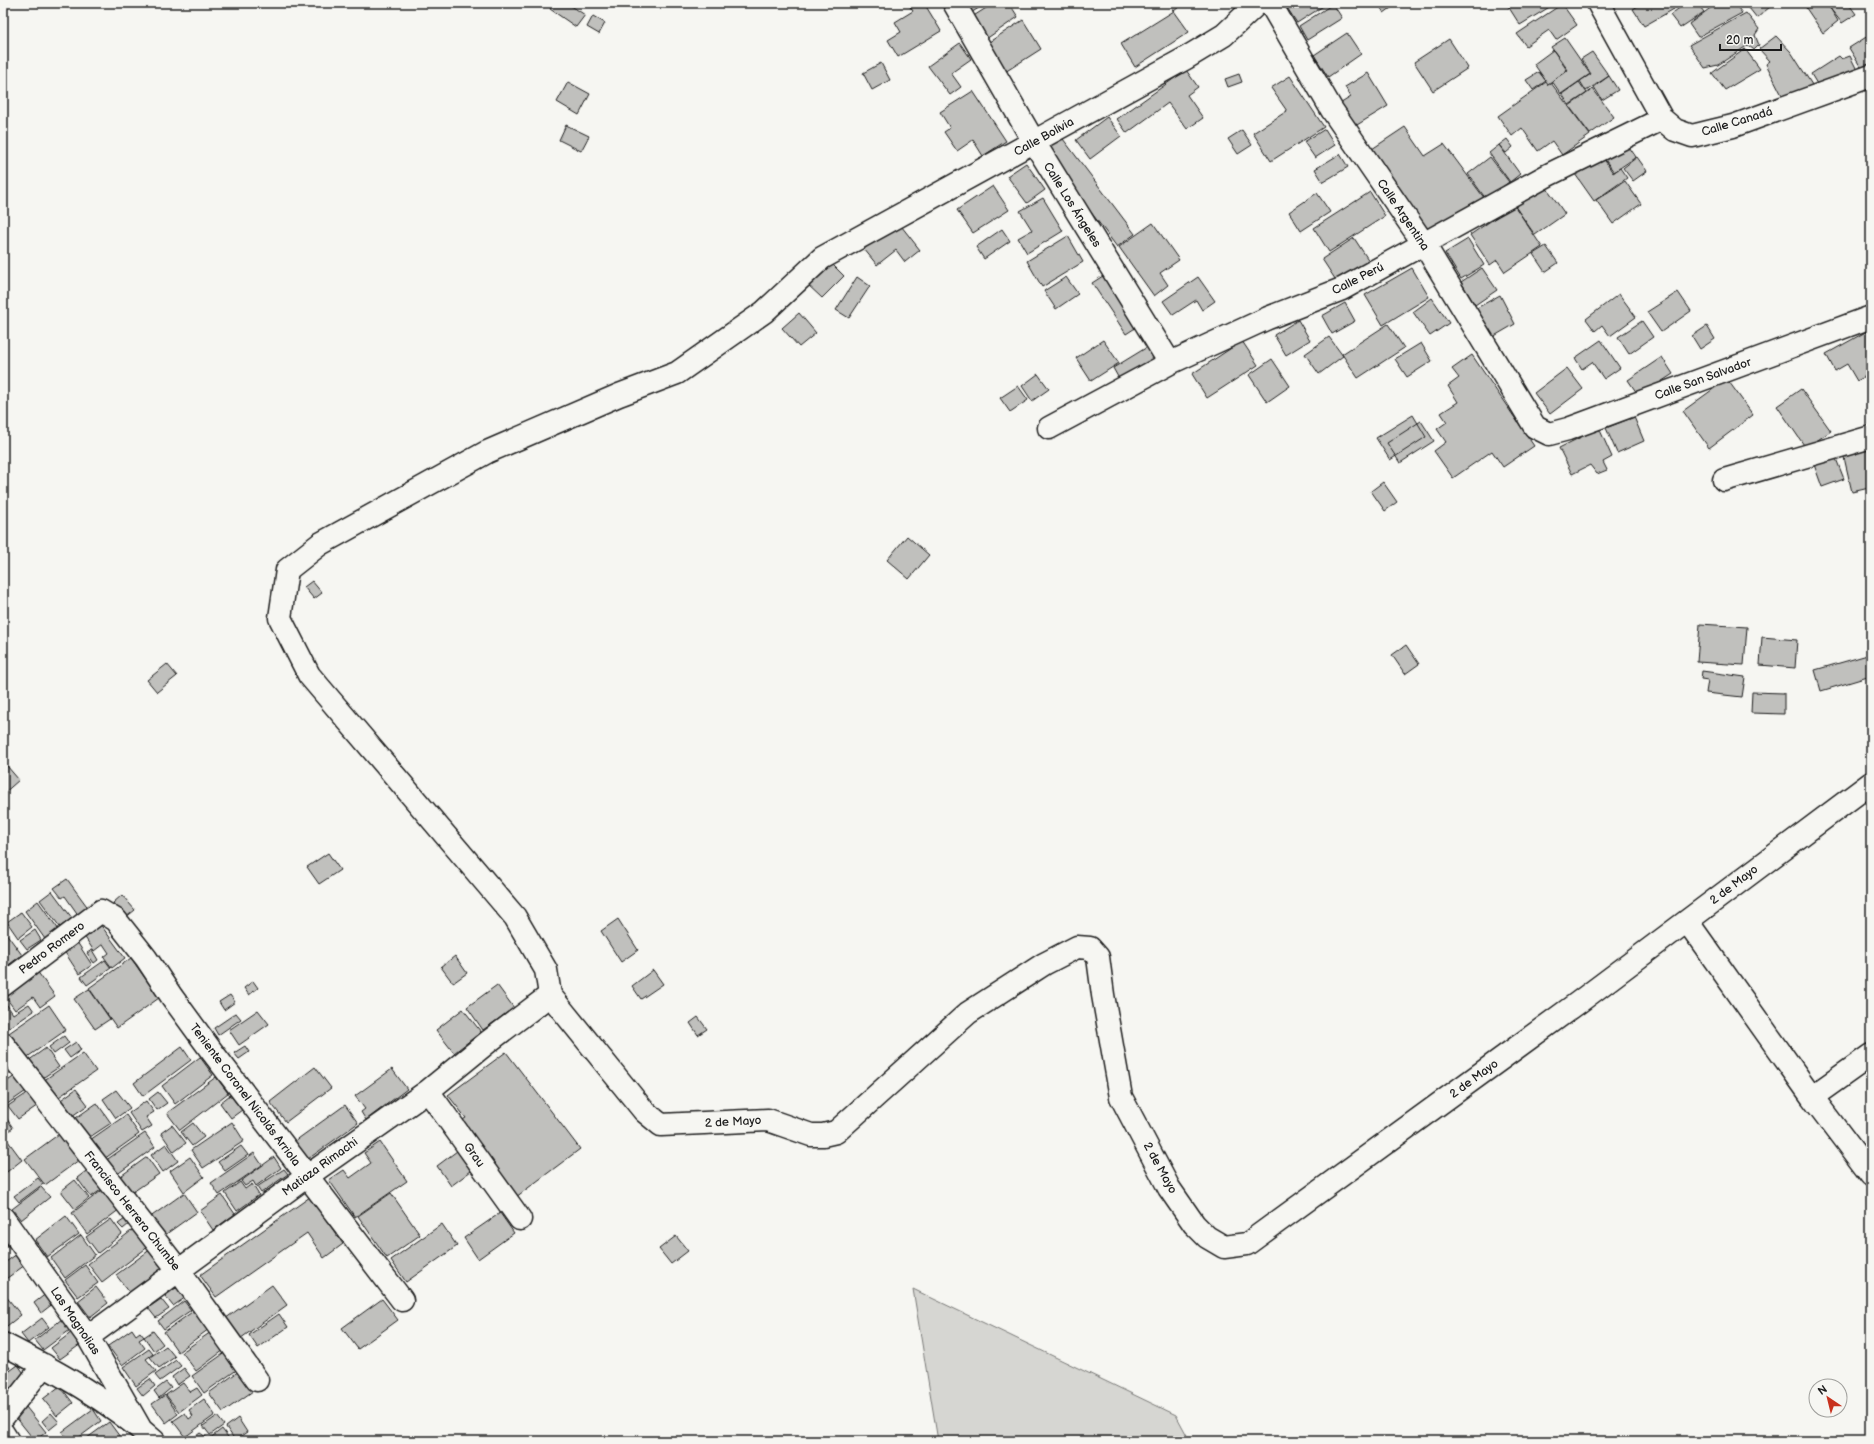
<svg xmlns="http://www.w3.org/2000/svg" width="1874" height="1444" viewBox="0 0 1874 1444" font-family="'Balsamiq Sans',sans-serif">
<rect width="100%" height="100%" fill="#f6f6f2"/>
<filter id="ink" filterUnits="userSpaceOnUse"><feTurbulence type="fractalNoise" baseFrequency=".025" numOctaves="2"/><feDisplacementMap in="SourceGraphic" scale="8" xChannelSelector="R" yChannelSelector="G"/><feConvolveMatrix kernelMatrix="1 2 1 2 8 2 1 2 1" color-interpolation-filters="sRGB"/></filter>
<g filter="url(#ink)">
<path fill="#d6d6d2" stroke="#797977" d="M913,1289L1176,1415L1190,1441H938Z"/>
<path fill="#c0c0bd" stroke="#1c1c1c" d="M554,3H567L585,15L576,27L550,9Z
M924,3L941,31L898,57L888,40L901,32L895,22L913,11L908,4Z
M962,3H987L969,14Z
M994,3H1009L1018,17L986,39L972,17Z
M1168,3H1184L1174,11Z
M1284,3H1328L1297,23Z
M1378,3H1398L1384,13Z
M1506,3H1556L1520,25Z
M1643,3H1671L1674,9L1644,26L1633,9Z
M1686,3H1697L1704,12L1680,28L1670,15Z
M1717,3H1734L1742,13L1698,37L1689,24Z
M1745,3H1768L1771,6L1757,18Z
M1812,3H1827L1838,21L1823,33L1806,8Z
M1833,3H1848L1856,14L1842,23L1828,6Z
M1333,4L1342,18L1307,40L1299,26Z
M1562,4L1577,25L1556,40L1549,30L1526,46L1517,34Z
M1174,11L1189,32L1135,67L1121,44Z
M1746,13L1759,29L1755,35L1759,45L1754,50L1748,45L1718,65L1705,68L1689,45Z
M593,16L605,23L599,34L587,27Z
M1023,20L1041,49L1005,72L986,44Z
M1347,33L1361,54L1328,77L1314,55Z
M1871,34V72L1865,74L1849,48Z
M1776,36L1791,52L1816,91L1786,103L1766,64L1770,61L1759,49Z
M1565,38L1590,74L1561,94L1552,81L1568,70L1551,47Z
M1449,39L1468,68L1433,91L1414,62Z
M960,43L971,59L951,73L961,87L950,95L928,66Z
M1745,49L1760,69L1725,90L1712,73Z
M1553,50L1567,70L1548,84L1534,64Z
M1592,52L1609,76L1586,91L1580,81L1591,74L1581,59Z
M1839,56L1842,59L1850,56L1860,76L1820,89L1811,74Z
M881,63L890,80L872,90L863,73Z
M1186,70L1198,87L1187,95L1203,118L1187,129L1168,103L1127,133L1117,119Z
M1539,72L1546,81L1533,90L1526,80Z
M1368,73L1388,106L1352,128L1338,105L1351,97L1345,87Z
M1239,74L1242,82L1228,87L1225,79Z
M1290,76L1324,127L1271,161L1253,133L1287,111L1271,88Z
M1609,76L1618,90L1602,100L1594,87Z
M568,82L590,94L579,115L557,102Z
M1546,82L1548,85L1551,83L1590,135L1562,155L1552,141L1538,151L1522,128L1512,136L1498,116Z
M1579,82L1587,93L1569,105L1562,94Z
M1593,89L1614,117L1590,134L1569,106Z
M973,91L1006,141L983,156L973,140L957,151L944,132L950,128L940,112Z
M1107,117L1121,136L1090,159L1076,140Z
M566,125L589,136L581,151L559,140Z
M1405,127L1425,156L1444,144L1485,199L1430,237L1372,149Z
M1325,129L1335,145L1315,158L1304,142Z
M1242,130L1252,145L1238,154L1228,139Z
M1060,135L1135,234L1117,247L1043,148Z
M1507,139L1513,147L1506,153L1499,145Z
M1625,141L1636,157L1614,172L1603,157Z
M1499,145L1520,174L1510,182L1489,153Z
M1340,154L1348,167L1323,182L1315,169Z
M1602,156L1613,173L1620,168L1627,178L1594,201L1575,174Z
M1490,157L1509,182L1486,199L1468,174Z
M1637,157L1647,171L1633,181L1623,168Z
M1026,163L1045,190L1027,203L1007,176Z
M1625,181L1641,204L1613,224L1596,200Z
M1544,184L1565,214L1535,235L1514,205Z
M993,186L1009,210L973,233L957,210Z
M1370,192L1385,216L1329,252L1314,228Z
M1317,193L1330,212L1301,231L1289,212Z
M1043,198L1063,231L1027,253L1018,238L1032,230L1020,211Z
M1514,205L1542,247L1505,272L1497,260L1490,265L1470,235Z
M898,222L920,250L905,262L896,250L877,265L864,249Z
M1153,223L1179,260L1160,273L1168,285L1154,296L1119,247Z
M1002,229L1010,241L984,259L976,247Z
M1068,236L1083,262L1042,287L1027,261Z
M1354,238L1371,264L1339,285L1322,259Z
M1468,239L1484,265L1461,279L1445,253Z
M1546,246L1558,263L1545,272L1533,254Z
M829,261L844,276L822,298L807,284Z
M1412,268L1429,297L1383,325L1365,295Z
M1482,268L1497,290L1475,305L1461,282Z
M1106,274L1140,325L1126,334L1092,283Z
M857,277L870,286L849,318L836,310Z
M1066,277L1078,294L1056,309L1044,291Z
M1198,277L1215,301L1202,310L1196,300L1173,315L1163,301Z
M1678,292L1691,311L1661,332L1647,312Z
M1619,294L1636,317L1610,336L1602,325L1595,331L1586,319Z
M1500,295L1515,324L1491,338L1475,309Z
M1432,298L1449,323L1430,336L1413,312Z
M1345,303L1355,321L1332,334L1322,316Z
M799,313L816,333L799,347L782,328Z
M1298,320L1310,340L1286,355L1274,335Z
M1642,321L1653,337L1629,354L1618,337Z
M1388,324L1404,348L1358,378L1342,354Z
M1707,326L1715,339L1700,349L1692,336Z
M1871,329V373L1857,381L1847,364L1835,371L1826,354Z
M1329,337L1343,356L1319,374L1305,354Z
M1103,340L1119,363L1091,381L1076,358Z
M1601,340L1620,368L1604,379L1592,362L1582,369L1575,358Z
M1242,341L1258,365L1207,398L1192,374Z
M1421,343L1432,361L1407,377L1395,359Z
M1149,346L1159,365L1123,386L1113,368Z
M1472,355L1534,446L1503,467L1492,451L1453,478L1434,451L1446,442L1437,429L1447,422L1441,413L1458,402L1448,386L1459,378L1452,369Z
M1662,357L1673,374L1639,396L1628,380Z
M1272,359L1290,386L1267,402L1249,375Z
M1567,368L1583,389L1550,414L1534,393Z
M1038,374L1049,389L1032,401L1022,386Z
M1727,379L1753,415L1709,448L1683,411Z
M1018,386L1028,400L1010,412L1000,398Z
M1801,389L1831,431L1806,448L1777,406Z
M1413,415L1426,437L1390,460L1376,438Z
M1634,417L1644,441L1617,453L1606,428Z
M1421,421L1434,441L1400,463L1387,443Z
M1599,428L1612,457L1603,462L1607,470L1597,474L1590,465L1572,474L1559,448Z
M1871,447V497L1869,488L1852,492L1843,453Z
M1833,451L1844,479L1822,487L1812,459Z
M1383,482L1397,502L1385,511L1371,491Z
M907,536L929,555L909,579L887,560Z
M312,581L322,593L314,599L304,587Z
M1700,624L1747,627L1744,665L1697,662Z
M1762,637L1797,640L1795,668L1760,665Z
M1406,645L1419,664L1405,674L1392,655Z
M1871,654V676L1821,691L1815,670Z
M167,664L177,676L157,692L147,680Z
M1702,671L1745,677L1742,697L1706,693L1708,680L1701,679Z
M1752,692L1784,693V714L1751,713Z
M7,766L19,780L3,794V769Z
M328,853L340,870L319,884L307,867Z
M67,879L89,909L79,916L65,896L62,898L54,888Z
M52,891L72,918L60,927L40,900Z
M122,895L135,910L125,918L113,903Z
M38,901L59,930L45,939L25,911Z
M21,912L32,927L18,938L7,922Z
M618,919L638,950L621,962L601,931Z
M100,924L125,958L112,968L104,957L109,953L103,944L94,951L84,936Z
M3,929L22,955L3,969Z
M35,930L41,940L27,949L20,940Z
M77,942L92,965L79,974L64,951Z
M92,950L98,960L94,963L87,953Z
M455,956L467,973L453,983L441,967Z
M131,958L159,998L117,1028L89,988Z
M105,960L111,968L87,985L81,977Z
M653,970L663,984L641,999L632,986Z
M37,971L55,996L40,1007L33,997L15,1010L4,995Z
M253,981L258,988L249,995L244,988Z
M497,985L514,1008L483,1030L467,1007Z
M89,989L110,1019L95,1029L74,999Z
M230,995L235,1002L224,1010L219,1002Z
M3,999L13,1014L29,1004L34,1011L6,1030L3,1026Z
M49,1005L66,1030L26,1058L9,1033Z
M463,1009L481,1032L454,1053L436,1030Z
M258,1010L269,1024L239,1045L229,1030Z
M236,1013L241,1019L218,1035L214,1028Z
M698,1017L707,1029L698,1035L690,1023Z
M64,1036L69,1043L54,1054L49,1047Z
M76,1042L81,1050L70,1058L64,1050Z
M245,1046L249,1052L239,1059L234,1053Z
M182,1047L191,1060L143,1096L134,1083Z
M46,1048L59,1067L41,1079L28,1061Z
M3,1051L17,1071L11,1075L3,1064Z
M506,1052L580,1149L516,1197L459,1122L466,1118L448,1095Z
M83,1053L96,1071L56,1099L43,1081Z
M200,1057L213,1075L175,1104L162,1086Z
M315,1067L331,1088L286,1122L270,1102Z
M392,1069L407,1089L366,1120L361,1112L365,1109L355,1096Z
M18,1074L29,1089L3,1107V1084Z
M216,1077L228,1093L180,1130L167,1113Z
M76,1089L88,1105L69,1118L58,1102Z
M32,1090L41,1103L18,1119L8,1106Z
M116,1090L130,1108L116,1118L103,1099Z
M158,1092L167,1103L157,1110L149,1099Z
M230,1095L242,1110L231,1118L220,1103Z
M146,1101L154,1112L146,1117L152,1126L142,1132L129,1113Z
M97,1103L111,1123L87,1139L73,1120Z
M345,1105L358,1123L308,1159L295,1141Z
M3,1113L13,1128L3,1135Z
M126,1115L139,1134L104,1159L90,1140Z
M232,1122L244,1141L203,1168L191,1150Z
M193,1123L204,1137L192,1146L181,1132Z
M172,1125L186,1143L174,1152L161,1133Z
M145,1133L155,1147L116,1175L105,1161Z
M59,1134L79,1160L45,1185L25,1159Z
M5,1137L22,1160L3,1175V1139Z
M380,1142L407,1181L355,1217L329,1180L344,1170L350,1178L371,1163L364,1153Z
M166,1144L178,1161L163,1172L151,1155Z
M241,1146L248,1155L225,1171L218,1162Z
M457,1151L471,1171L451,1186L437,1166Z
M254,1153L262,1165L219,1195L211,1183Z
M147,1157L159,1174L130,1194L118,1178Z
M190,1157L204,1177L184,1192L170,1171Z
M274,1157L281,1168L256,1186L253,1181L245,1186L241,1181Z
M90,1168L105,1187L91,1197L77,1178Z
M284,1169L288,1174L261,1193L257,1187Z
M38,1178L43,1184L19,1202L14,1196Z
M75,1180L89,1198L75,1209L61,1191Z
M240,1182L245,1189L252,1184L259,1195L237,1211L225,1193Z
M41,1187L50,1197L21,1220L12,1209Z
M105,1188L120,1209L87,1234L72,1213Z
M184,1193L197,1212L162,1237L149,1218Z
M391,1193L420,1235L387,1258L358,1216Z
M222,1195L235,1214L213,1230L200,1211Z
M310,1197L343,1244L324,1258L307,1233L216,1297L200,1275Z
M500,1213L514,1233L478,1259L464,1238Z
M66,1216L79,1234L47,1257L35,1240Z
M111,1219L122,1234L98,1253L86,1237Z
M125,1219L129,1224L123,1229L118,1224Z
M442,1224L457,1246L406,1282L391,1260Z
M135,1228L149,1246L102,1282L88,1264Z
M81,1235L95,1255L65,1278L51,1258Z
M676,1236L688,1251L671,1264L659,1249Z
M151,1249L164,1267L130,1293L116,1275Z
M17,1254L25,1265L3,1281V1264Z
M85,1265L98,1283L78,1297L65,1280Z
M184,1282L192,1293L173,1306L165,1296Z
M272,1285L287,1305L237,1341L222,1321Z
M96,1287L108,1303L90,1317L78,1301Z
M47,1293L55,1302L41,1313L34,1303Z
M5,1295L21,1315L3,1329V1297Z
M161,1299L169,1309L156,1318L148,1308Z
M382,1299L398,1320L358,1349L342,1328Z
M184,1301L191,1310L164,1329L158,1321Z
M195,1310L209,1329L178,1352L164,1332Z
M279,1314L288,1327L258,1348L249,1335Z
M42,1318L49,1327L28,1343L21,1334Z
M62,1319L70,1330L43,1350L35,1340Z
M132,1329L136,1335L140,1332L144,1337L139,1340L145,1348L122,1365L108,1346Z
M153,1331L163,1344L154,1351L144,1337Z
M72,1332L81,1344L60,1359L51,1348Z
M211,1332L224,1350L196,1371L182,1352Z
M166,1346L175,1357L159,1368L150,1357Z
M149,1349L153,1354L146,1359L156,1371L136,1386L123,1367Z
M226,1352L238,1369L204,1393L192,1376Z
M4,1360L10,1368L3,1373V1361Z
M176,1360L181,1366L160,1381L155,1375Z
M18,1365L26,1376L10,1388L3,1379V1376Z
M184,1368L190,1376L177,1385L172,1377Z
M239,1371L253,1391L223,1412L209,1393Z
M150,1379L155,1386L143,1396L137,1388Z
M166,1382L171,1388L159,1398L154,1391Z
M183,1383L190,1392L197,1388L202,1395L179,1412L166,1395Z
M3,1385L7,1391L3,1394Z
M60,1386L73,1403L57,1416L43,1399Z
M165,1395L178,1414L166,1423L152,1404Z
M204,1399L215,1415L185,1437L173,1421L185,1413L189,1419L193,1416L189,1410Z
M26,1407L46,1432L35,1441L15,1416Z
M93,1409L101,1421L74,1441H69L62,1432Z
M51,1413L59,1422L49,1430L42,1421Z
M217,1416L224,1425L210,1435L203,1426Z
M238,1418L247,1432L235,1440L226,1427Z
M109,1422L123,1441H83Z
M222,1429L231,1441H194L192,1439L200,1433L209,1439Z"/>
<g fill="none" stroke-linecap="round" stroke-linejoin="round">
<defs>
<path id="minor" d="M954,3L1034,142L1170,363
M1258,3L1224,35L1186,58L822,258L764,312L677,373L619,395L487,452L320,544L287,570L280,618L309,675L515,917L546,970L550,995L644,1111L661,1125L768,1120L811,1135H823L836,1132L968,1013L1044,964L1077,947L1090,948L1098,957L1103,995L1121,1097L1169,1188L1194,1224L1207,1237L1224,1247L1247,1244L1579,1002L1871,783
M1270,3L1332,110L1424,244L1535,427L1549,434L1568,429L1871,317
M1598,3L1662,119L1675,130L1692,136L1733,126L1871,76
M1049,428L1170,363L1268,318L1342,289L1548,175L1662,119
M1724,480L1871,437
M1687,921L1812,1097L1871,1175
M3,985L101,911L116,920L146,958L172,997L210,1049L402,1300
M3,1044L179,1271L257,1380
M428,1091L520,1219
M1812,1097L1871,1055
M3,1218L88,1337L140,1428
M88,1337L306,1177L428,1091L488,1042L550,995
M3,1344C56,1371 109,1400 154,1441
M3,1417L44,1365
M3,1433L8,1441"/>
</defs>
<use href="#minor" stroke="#1c1c1c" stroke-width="25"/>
<use href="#minor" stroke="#f6f6f2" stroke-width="22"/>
</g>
</g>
<g text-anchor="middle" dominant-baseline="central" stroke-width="3" stroke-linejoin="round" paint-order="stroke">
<g font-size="12" fill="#1c1c1c" stroke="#f6f6f2">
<text transform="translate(1737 122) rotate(-17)">Calle Canadá</text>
<text transform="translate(1044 137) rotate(-29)">Calle Bolivia</text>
<text transform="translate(1072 205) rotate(58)">Calle Los Ángeles</text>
<text transform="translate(1403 215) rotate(56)">Calle Argentina</text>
<text transform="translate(1358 279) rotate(-27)">Calle Perú</text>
<text transform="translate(1703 379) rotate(-20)">Calle San Salvador</text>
<text transform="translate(1734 885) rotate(-37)">2 de Mayo</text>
<text transform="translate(52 948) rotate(-37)">Pedro Romero</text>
<text transform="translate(1474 1079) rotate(-36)">2 de Mayo</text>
<text transform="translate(245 1095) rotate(53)">Teniente Coronel Nicolás Arriola</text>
<text transform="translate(733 1122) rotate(-3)">2 de Mayo</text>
<text transform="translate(474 1155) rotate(54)">Grau</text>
<text transform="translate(320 1167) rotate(-36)">Matiaza Rimachi</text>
<text transform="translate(1160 1168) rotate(61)">2 de Mayo</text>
<text transform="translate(132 1211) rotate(52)">Francisco Herrera Chumbe</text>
<text transform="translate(75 1321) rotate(56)">Las Magnolias</text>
</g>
</g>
<rect width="1874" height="1444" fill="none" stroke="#f6f6f2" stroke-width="16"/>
<rect x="8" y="8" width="1858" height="1428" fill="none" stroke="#1c1c1c" stroke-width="1.5" filter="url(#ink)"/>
<g transform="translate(1828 1398) rotate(325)"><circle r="19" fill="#f6f6f2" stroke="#9f9f9c"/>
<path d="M0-3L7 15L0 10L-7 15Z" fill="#c8321e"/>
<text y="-6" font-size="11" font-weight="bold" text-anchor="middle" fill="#1c1c1c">N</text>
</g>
<path d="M1720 44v6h61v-6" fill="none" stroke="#1c1c1c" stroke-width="2"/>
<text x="1726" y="44" font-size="12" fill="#1c1c1c" stroke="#f6f6f2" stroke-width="3" paint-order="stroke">20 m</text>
</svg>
